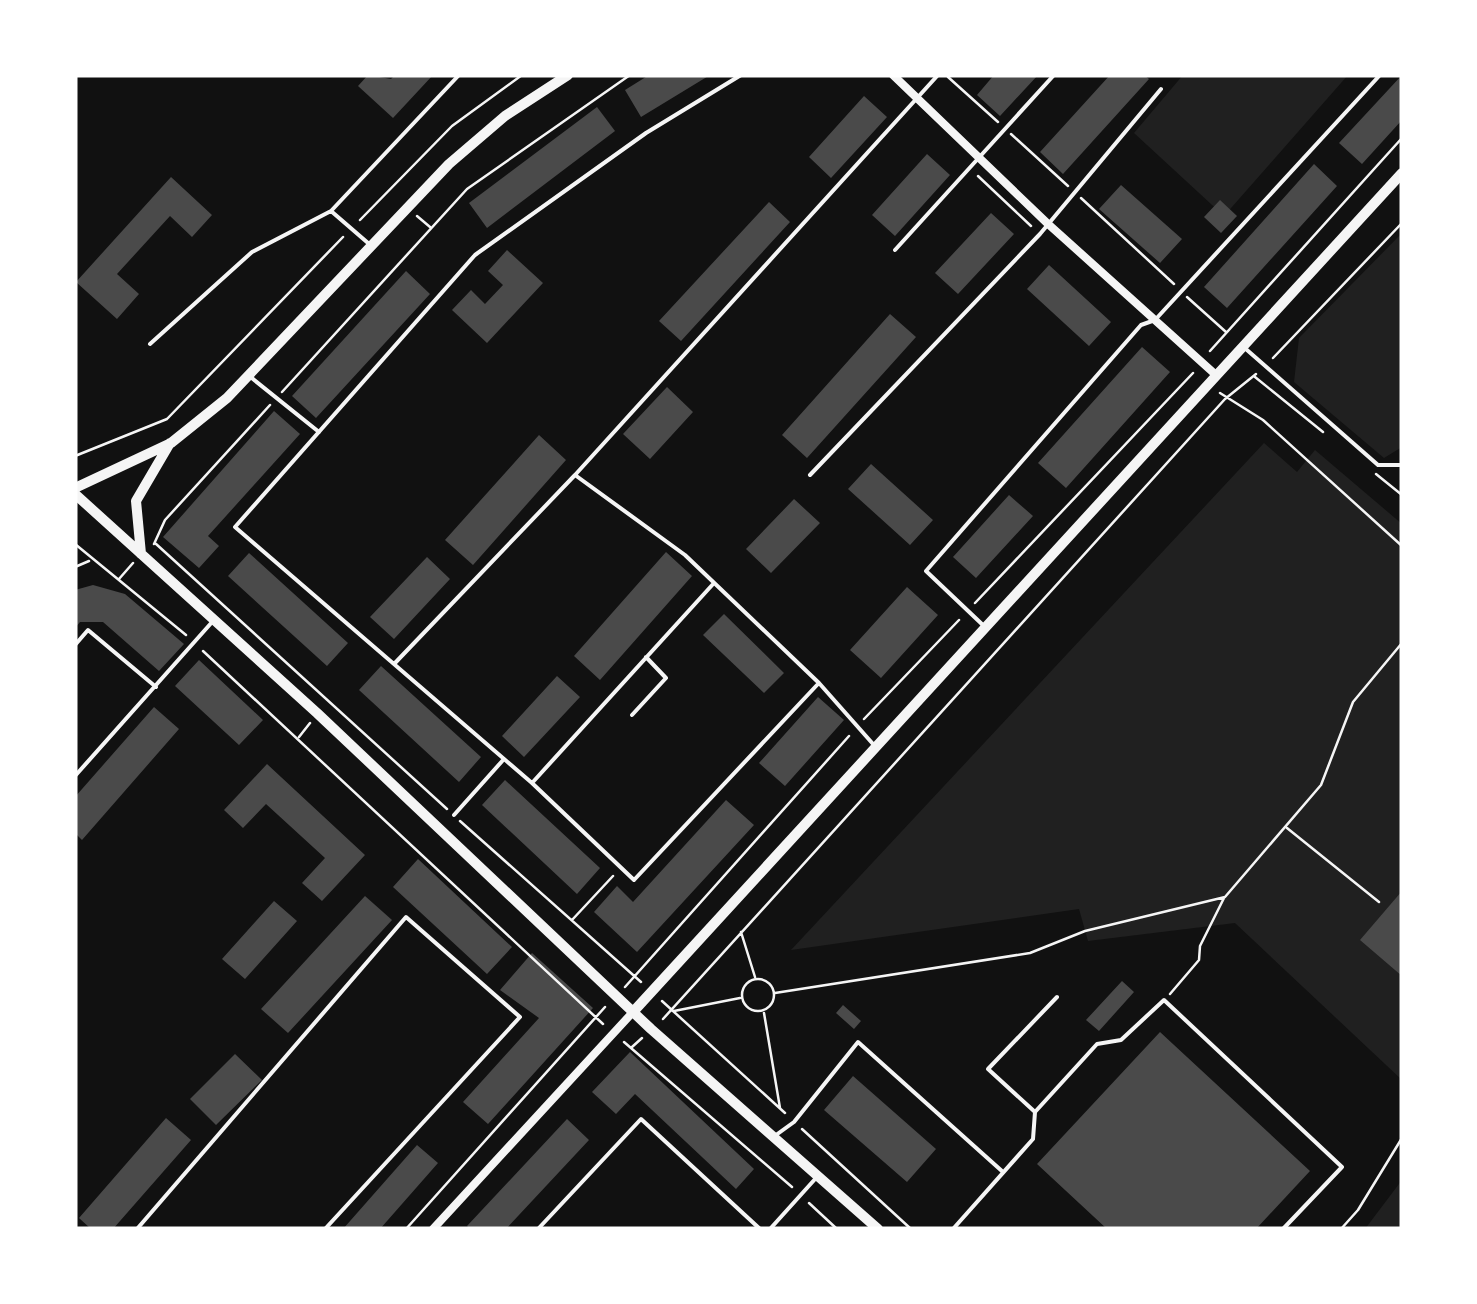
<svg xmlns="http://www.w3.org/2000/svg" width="1477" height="1304" viewBox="0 0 1477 1304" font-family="'Alegreya Sans',sans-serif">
<rect width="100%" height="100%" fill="#111"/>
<path fill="#202020" d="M1183,75H1348L1224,216L1134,133Z
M1402,233V447L1384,458L1294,382L1299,338Z
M1264,443L1297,472L1315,450L1402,524V1080L1235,923L1088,941L1079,909L791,950Z
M1402,1180V1229H1365Z"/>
<path fill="#4a4a4a" d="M368,75L391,79L395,75H433L393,118L358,86Z
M649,75H710L641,117L625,90Z
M994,75H1038L1000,116L977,95Z
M1110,75H1144L1149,79L1063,174L1040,152Z
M1402,75V120L1362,164L1339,143Z
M864,96L887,117L831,178L809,157Z
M597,107L615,131L487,228L469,203Z
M927,154L950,175L895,236L872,215Z
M1314,164L1337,186L1227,308L1204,287Z
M171,177L212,215L192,237L170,216L117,274L139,294L117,319L76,282Z
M1121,185L1182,239L1160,263L1099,209Z
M1220,200L1237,216L1221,233L1204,217Z
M769,202L790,222L681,341L659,321Z
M991,213L1014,234L958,294L935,273Z
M507,250L543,283L487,343L452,310L471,290L485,304L503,285L488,271Z
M1049,265L1111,322L1089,346L1027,289Z
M406,271L430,294L316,418L292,396Z
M890,314L916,337L807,458L782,435Z
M1142,347L1170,372L1066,488L1038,463Z
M667,387L693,412L650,459L623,434Z
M274,411L300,434L208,536L219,546L199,568L163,537Z
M539,435L566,460L473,565L445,540Z
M871,464L933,520L910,545L848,489Z
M1009,495L1033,516L976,578L953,557Z
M794,499L820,523L771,573L746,549Z
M666,552L692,576L600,680L574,656Z
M249,553L348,643L327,666L228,576Z
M427,557L450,579L394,639L370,617Z
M93,585L125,594L184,644L159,671L103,622H80L75,628V590Z
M907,587L938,615L881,678L850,650Z
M724,614L784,673L764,693L703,635Z
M199,660L263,720L239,745L175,686Z
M381,666L481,757L459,782L359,690Z
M557,676L580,697L524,757L502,736Z
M818,697L844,720L785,786L759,763Z
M154,707L179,729L82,840L75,833V797Z
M267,764L365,855L322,901L302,883L325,858L266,804L243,828L224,810Z
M505,780L600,868L577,894L482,805Z
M726,800L754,825L637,952L594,912L617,886L633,902Z
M418,859L512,947L487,974L393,887Z
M1402,891V976L1360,940Z
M365,896L392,920L288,1033L261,1009Z
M274,901L297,921L245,979L222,959Z
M532,953L593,1008L488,1124L463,1102L539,1018L500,990Z
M1122,981L1134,992L1099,1031L1086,1020Z
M843,1005L861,1021L854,1029L836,1013Z
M1160,1032L1310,1171L1256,1229H1107L1037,1164Z
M630,1052L754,1169L736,1189L635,1094L616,1114L592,1092Z
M235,1054L262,1080L216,1125L190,1099Z
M853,1076L936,1149L907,1182L824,1110Z
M166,1118L191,1140L113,1229H91L79,1218Z
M567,1119L589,1140L506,1229H470L467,1226Z
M417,1145L438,1163L380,1229H343Z"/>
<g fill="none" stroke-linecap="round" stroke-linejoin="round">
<path stroke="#f5f5f5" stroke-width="2.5" d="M948,77L998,122
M1011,134L1068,186
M978,176L1031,226
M1081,198L1174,284
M417,216L430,227
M360,220L452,126L522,75
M1187,297L1226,332
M1210,351L1402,138
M1273,358L1402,223
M1255,377L1323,432
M282,392L467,189L630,75
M1220,393L1263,420L1402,546
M75,456L167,419L343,237
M1376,474L1402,495
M155,543L447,809
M75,544L186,635
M154,544L165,520L270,405
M75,567L89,561
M119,579L133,563
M975,603L1193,373
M203,651L603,1024
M864,719L959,620
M299,737L310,723
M460,821L641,982
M1287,828L1379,902
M572,920L613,876
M741,932L755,977
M742 995a16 16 0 1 1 32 0a16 16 0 1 1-32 0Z
M625,987L849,736
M775,993L1030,953L1085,931L1225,897L1321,785L1353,702L1402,643
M1170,994L1199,960L1200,946L1224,898
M662,1001L785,1113
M674,1011L740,998
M764,1013L780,1108
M663,1019L1225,399L1256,374
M624,1042L792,1187
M632,1047L642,1038
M802,1129L911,1229
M809,1203L837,1229
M406,1229L605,1007
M1341,1229L1358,1210L1402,1138"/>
<path stroke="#f5f5f5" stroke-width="4" d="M331,211L368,243
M895,250L1054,75
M150,344L252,252L331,211L459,75
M1247,350L1378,465H1402
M248,375L319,432
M810,475L1040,234L1161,89
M714,583L532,783L634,880L817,685
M985,627L926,571L1141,325L1155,320L1380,75
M75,645L88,630L156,687
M395,663L575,475
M632,715L666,678L646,657
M873,744L819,683L685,555L575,475L938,75
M75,776L213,621
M532,783L235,527L475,255L646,133L741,75
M454,815L504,759
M1035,1112L988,1069L1057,997
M776,1135L794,1122L858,1042L1003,1172
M137,1229L406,917L520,1017L325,1229
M538,1229L641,1119L760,1229
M770,1229L816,1178
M953,1229L1033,1139L1035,1112L1097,1044L1121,1040L1164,1000L1342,1167L1283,1229"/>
<path stroke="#f5f5f5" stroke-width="8" d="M893,75L1047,223L1216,375
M433,1229L633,1012"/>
<path stroke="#f5f5f5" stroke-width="10" d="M75,488L171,443L227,398L449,164L505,116L568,75
M75,494L317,713L651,1029L878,1229
M141,554L136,501L170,443
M633,1012L1402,173"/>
</g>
<rect width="1477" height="1304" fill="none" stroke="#ffffff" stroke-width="155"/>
</svg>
